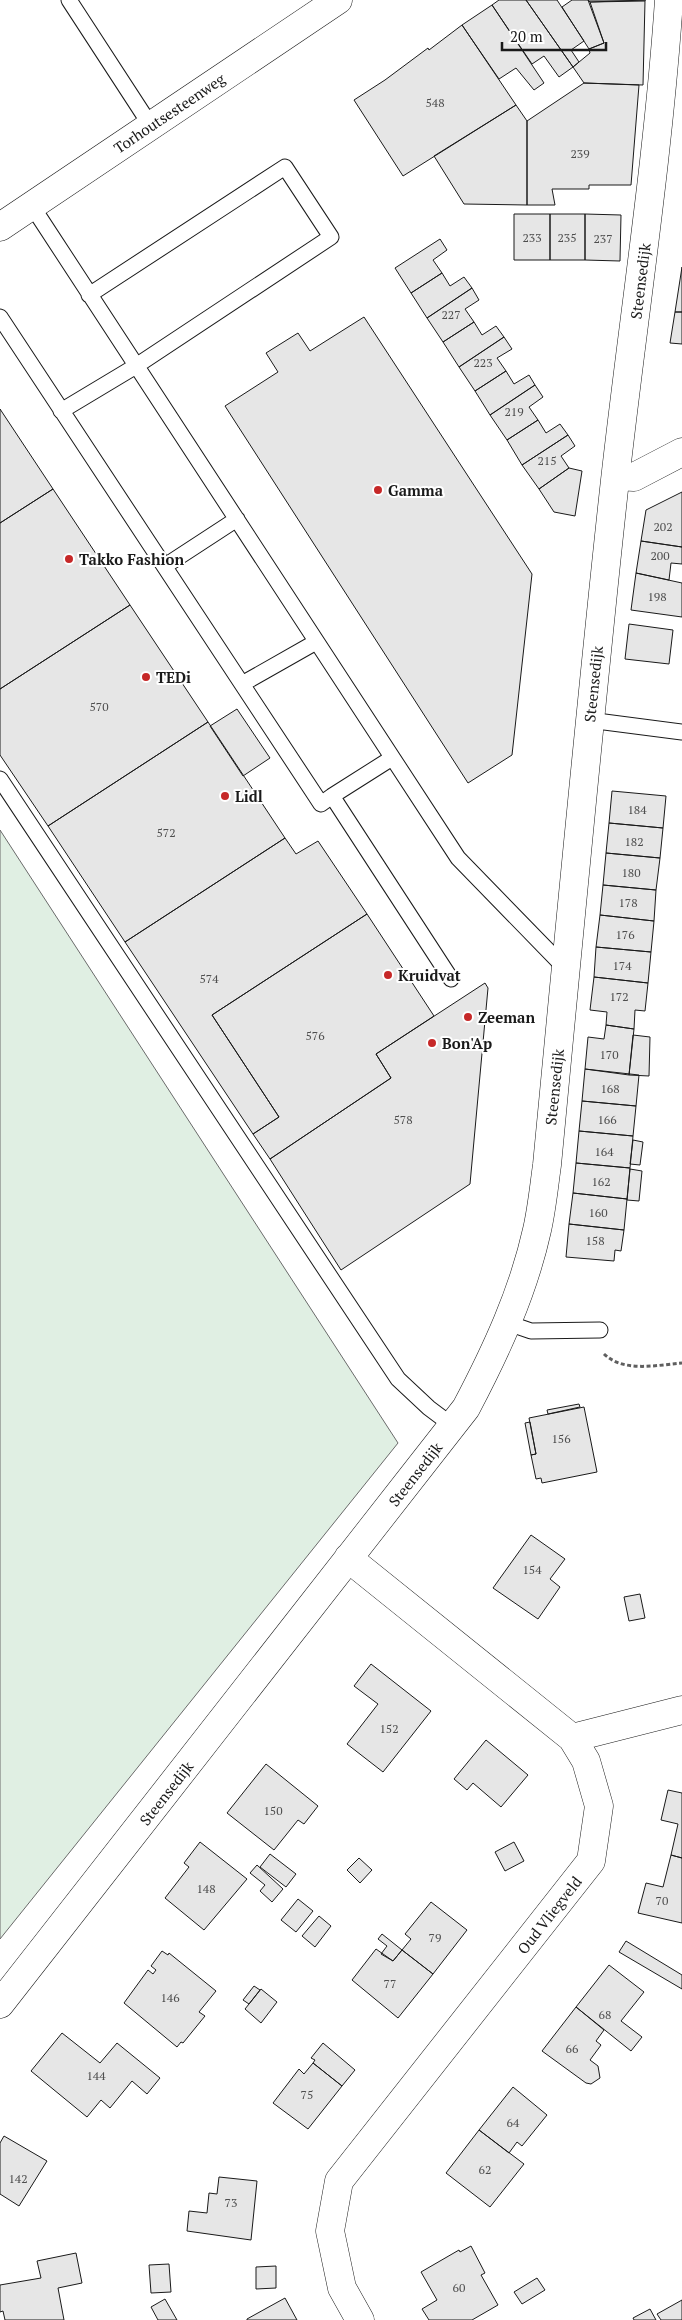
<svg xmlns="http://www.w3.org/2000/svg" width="682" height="2320" viewBox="0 0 682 2320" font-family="'PT Serif',serif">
<rect width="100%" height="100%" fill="#fff"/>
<path fill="#e0efe3" stroke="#6a6a6a" d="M0,830L398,1443L0,1939Z"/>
<path fill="#e6e6e6" stroke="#1a1a1a" d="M499,0H526L573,67L559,77L544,56L532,64L492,5Z
M526,0H557L584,41L571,50L579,62L573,67Z
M572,0H588L604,43L589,49L562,7Z
M588,0H646L590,2Z
M645,1L643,85L584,83L573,67L590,53L589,49L604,43L590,2Z
M492,5L544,83L534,90L516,68L499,79L462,25Z
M462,25L516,105L403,176L354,100L385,80L428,48L429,50Z
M584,83L639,85L631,185H589V189H552L555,205H527V121Z
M516,105L527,121V205L464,204L434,156Z
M514,214H550V260H514Z
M550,214H585V260H550Z
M585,214L621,215L620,261L585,260Z
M440,239L447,250L433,260L442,273L411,293L395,268Z
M682,267V312H675Z
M442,273L450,286L464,277L472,288L427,318L411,293Z
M472,288L479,300L465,309L474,322L443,342L427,318Z
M675,312H682V344L670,343Z
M364,317L532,574L512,755L468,783L225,406L278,372L266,353L298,333L310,351Z
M474,322L482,335L496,326L504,337L459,367L443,342Z
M504,337L512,349L497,358L506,371L475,391L459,367Z
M506,371L514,384L529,375L535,385L490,415L475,391Z
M535,385L543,397L529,407L538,420L507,440L490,415Z
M0,409L53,489L0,523Z
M538,420L546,433L560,424L568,435L522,465L507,440Z
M568,435L575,446L561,456L569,468L539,489L522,465Z
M569,468L582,471L575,516L554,512L539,489Z
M53,489L130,605L0,689V523Z
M682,492V547L641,541L646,510Z
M641,541L682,547V564L671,563L669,580L636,573Z
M636,573L682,583V617L631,610Z
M130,605L208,722L48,826L0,755V689Z
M629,624L673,630L669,664L625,659Z
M237,709L270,758L243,776L210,726Z
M208,722L285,838L125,942L48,826Z
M612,791L666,796L663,828L609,823Z
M609,823L663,828L660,858L606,853Z
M285,838L296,854L318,841L367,914L212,1015L279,1117L253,1134L125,942Z
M606,853L660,858L656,890L603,885Z
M603,885L656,890L654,921L600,915Z
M367,914L434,1016L376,1054L391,1078L270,1159L253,1134L279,1117L212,1015Z
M600,915L654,921L651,952L596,947Z
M596,947L651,952L648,983L594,977Z
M594,977L648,983L645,1011L635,1010L634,1029L606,1025L607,1012L590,1010Z
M485,983L488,988L470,1184L341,1270L270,1159L391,1078L376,1054Z
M606,1025L634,1029L629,1075L585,1069L588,1037L604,1039Z
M633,1035L650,1037L649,1076L629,1075Z
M585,1069L639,1075L636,1106L582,1101Z
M582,1101L636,1106L633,1136L579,1131Z
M579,1131L633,1136L630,1168L576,1163Z
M633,1140L643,1142L640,1165L630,1164Z
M576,1163L630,1168L627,1199L573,1193Z
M630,1169L642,1171L639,1201L627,1200Z
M573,1193L627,1199L624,1230L569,1224Z
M569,1224L624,1230L621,1251L615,1250L614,1261L566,1257Z
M579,1404L580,1407L548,1414L547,1410Z
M584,1407L597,1472L542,1483L541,1478L536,1479L531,1455L536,1454L529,1418Z
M530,1422L536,1454L531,1455L525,1423Z
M531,1535L565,1559L550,1579L560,1587L538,1619L493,1588Z
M640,1594L645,1618L629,1621L624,1597Z
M371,1664L431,1711L383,1772L347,1744L378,1704L354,1686Z
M486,1740L528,1775L501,1807L473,1783L467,1790L454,1779Z
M266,1764L318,1806L304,1824L298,1820L274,1850L227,1813Z
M668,1790L682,1793V1858L671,1855L678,1824L661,1820Z
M200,1842L247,1879L204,1930L165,1898L189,1867L184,1863Z
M514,1842L524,1861L505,1871L495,1852Z
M270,1854L296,1874L286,1887L260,1867Z
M671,1855L682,1858V1923L638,1913L646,1883L663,1887Z
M359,1858L372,1870L360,1883L347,1870Z
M257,1865L283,1889L272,1902L260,1891L265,1885L250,1873Z
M298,1899L313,1911L296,1932L281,1920Z
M431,1902L467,1930L433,1974L402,1950L411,1939L405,1934Z
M319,1916L331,1926L315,1947L302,1936Z
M382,1934L402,1950L393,1961L381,1954L387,1946L378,1939Z
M626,1941L682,1975V1989L619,1952Z
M376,1949L393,1961L402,1950L433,1974L398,2018L352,1980Z
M162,1951L168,1955L169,1953L216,1991L199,2012L205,2016L183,2043L181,2042L177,2047L124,2003L148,1970L153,1974L156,1970L151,1966Z
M609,1965L644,1992L621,2021L642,2037L631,2051L576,2007Z
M254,1986L260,1990L249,2004L243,2000Z
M261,1989L277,2002L261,2023L245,2009Z
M576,2007L604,2030L596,2041L601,2045L590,2060L598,2066L600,2078L591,2084L586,2083L542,2051Z
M62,2033L100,2063L117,2043L160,2078L147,2094L132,2081L110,2108L101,2100L87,2117L31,2071Z
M323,2043L355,2070L342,2086L313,2063L315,2060L311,2058Z
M313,2063L342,2086L308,2129L273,2103L299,2069L304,2074Z
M513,2087L547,2115L522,2146L517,2142L509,2153L479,2130Z
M479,2130L524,2164L490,2207L446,2173Z
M4,2136L47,2161L19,2206L0,2194V2143Z
M219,2177L257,2181L251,2240L187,2231L189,2211L207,2213L209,2193L217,2194Z
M471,2246L485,2273L481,2275L498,2305L472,2320H429L422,2309L437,2300L421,2272L459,2250L460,2252Z
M76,2253L82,2283L58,2288L64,2320H5L3,2311L0,2312V2285L41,2278L37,2261Z
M169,2264L171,2292L151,2293L149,2265Z
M276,2266V2288L256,2289V2267Z
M537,2278L545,2290L522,2304L514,2292Z
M285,2298L297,2320H247V2319Z
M165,2299L177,2320H158L151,2307Z
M682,2300V2320H661L657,2314Z
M650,2309L656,2320H634L633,2318Z"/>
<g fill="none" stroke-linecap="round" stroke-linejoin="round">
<defs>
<path id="service" d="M69,0L151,126
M32,206L458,858L566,969
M0,317L321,804L332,796L451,979
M61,411L136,366L331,237L285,167L89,295
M165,566L237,519
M242,684L316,642
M589,720L682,732
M0,779L398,1379L429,1408L453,1426
M332,796L392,758
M508,1323L531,1331L600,1330"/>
<path id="minor" d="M616,476L634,477L682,452
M348,1558L572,1738L586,1761L599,1806L591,1861L339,2181L330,2231L342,2288L360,2320
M572,1738L682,1710
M0,2004L466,1408C496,1351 523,1293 537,1230C542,1208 544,1186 547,1165C569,936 590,708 615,480C633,320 658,161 669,0"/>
<path id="primary" d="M0,227L338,0"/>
</defs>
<use href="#service" stroke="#1a1a1a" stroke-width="17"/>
<use href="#minor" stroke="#1a1a1a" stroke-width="29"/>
<use href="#primary" stroke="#1a1a1a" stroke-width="29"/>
<path stroke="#5f5f5f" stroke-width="3" stroke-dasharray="4 2.5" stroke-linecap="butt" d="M604,1354C624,1373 657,1365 682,1363"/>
<use href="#service" stroke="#fff" stroke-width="15"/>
<use href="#minor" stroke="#fff" stroke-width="28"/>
<use href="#primary" stroke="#fff" stroke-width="28"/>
</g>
<g fill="#c62828" stroke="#fff" stroke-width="2">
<circle cx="378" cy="490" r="5"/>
<circle cx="69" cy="559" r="5"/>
<circle cx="146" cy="677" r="5"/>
<circle cx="225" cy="796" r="5"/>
<circle cx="388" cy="975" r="5"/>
<circle cx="468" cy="1017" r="5"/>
<circle cx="432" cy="1043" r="5"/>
</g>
<g text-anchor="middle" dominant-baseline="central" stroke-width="4" stroke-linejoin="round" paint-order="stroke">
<g font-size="12" fill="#4d4d4d">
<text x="435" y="102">548</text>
<text x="580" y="153">239</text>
<text x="532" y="237">233</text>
<text x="567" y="237">235</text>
<text x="603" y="238">237</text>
<text x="451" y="314">227</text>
<text x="483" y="362">223</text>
<text x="514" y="411">219</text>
<text x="547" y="460">215</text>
<text x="663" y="526">202</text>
<text x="660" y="555">200</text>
<text x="657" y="596">198</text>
<text x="99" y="706">570</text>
<text x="637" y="809">184</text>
<text x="166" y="832">572</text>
<text x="634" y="841">182</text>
<text x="631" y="872">180</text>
<text x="628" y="902">178</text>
<text x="625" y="934">176</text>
<text x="622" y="965">174</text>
<text x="209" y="978">574</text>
<text x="619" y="996">172</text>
<text x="315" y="1035">576</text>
<text x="609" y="1054">170</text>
<text x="610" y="1088">168</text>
<text x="403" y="1119">578</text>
<text x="607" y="1119">166</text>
<text x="604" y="1151">164</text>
<text x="601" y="1181">162</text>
<text x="598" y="1212">160</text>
<text x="595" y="1240">158</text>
<text x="561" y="1438">156</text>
<text x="532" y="1569">154</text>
<text x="389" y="1728">152</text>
<text x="273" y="1810">150</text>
<text x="206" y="1888">148</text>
<text x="662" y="1900">70</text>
<text x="435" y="1937">79</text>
<text x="390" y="1983">77</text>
<text x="170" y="1997">146</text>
<text x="605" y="2014">68</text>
<text x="572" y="2048">66</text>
<text x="96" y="2075">144</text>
<text x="307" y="2094">75</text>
<text x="513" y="2122">64</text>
<text x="485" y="2169">62</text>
<text x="18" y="2178">142</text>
<text x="231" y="2202">73</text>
<text x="459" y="2287">60</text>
</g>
<g font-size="15" fill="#1a1a1a" stroke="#fff">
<text transform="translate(169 113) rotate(-34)">Torhoutsesteenweg</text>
<text transform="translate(640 281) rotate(-83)">Steensedijk</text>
<text transform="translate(593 684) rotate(-84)">Steensedijk</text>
<text transform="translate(554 1087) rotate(-84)">Steensedijk</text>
<text transform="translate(415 1474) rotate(-52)">Steensedijk</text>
<text transform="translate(166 1793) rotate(-52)">Steensedijk</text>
<text transform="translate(549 1915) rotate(-52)">Oud Vliegveld</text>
</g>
<g font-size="15" font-weight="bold" fill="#1a1a1a" stroke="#fff" text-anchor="start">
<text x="388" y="490">Gamma</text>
<text x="79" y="559">Takko Fashion</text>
<text x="156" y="677">TEDi</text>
<text x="235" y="796">Lidl</text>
<text x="398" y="975">Kruidvat</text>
<text x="478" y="1017">Zeeman</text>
<text x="442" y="1043">Bon'Ap</text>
</g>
</g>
<path d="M502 42v8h104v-8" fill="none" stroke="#1a1a1a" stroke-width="2.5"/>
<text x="510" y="42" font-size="15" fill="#1a1a1a" stroke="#ffffff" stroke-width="4" paint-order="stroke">20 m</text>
</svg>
